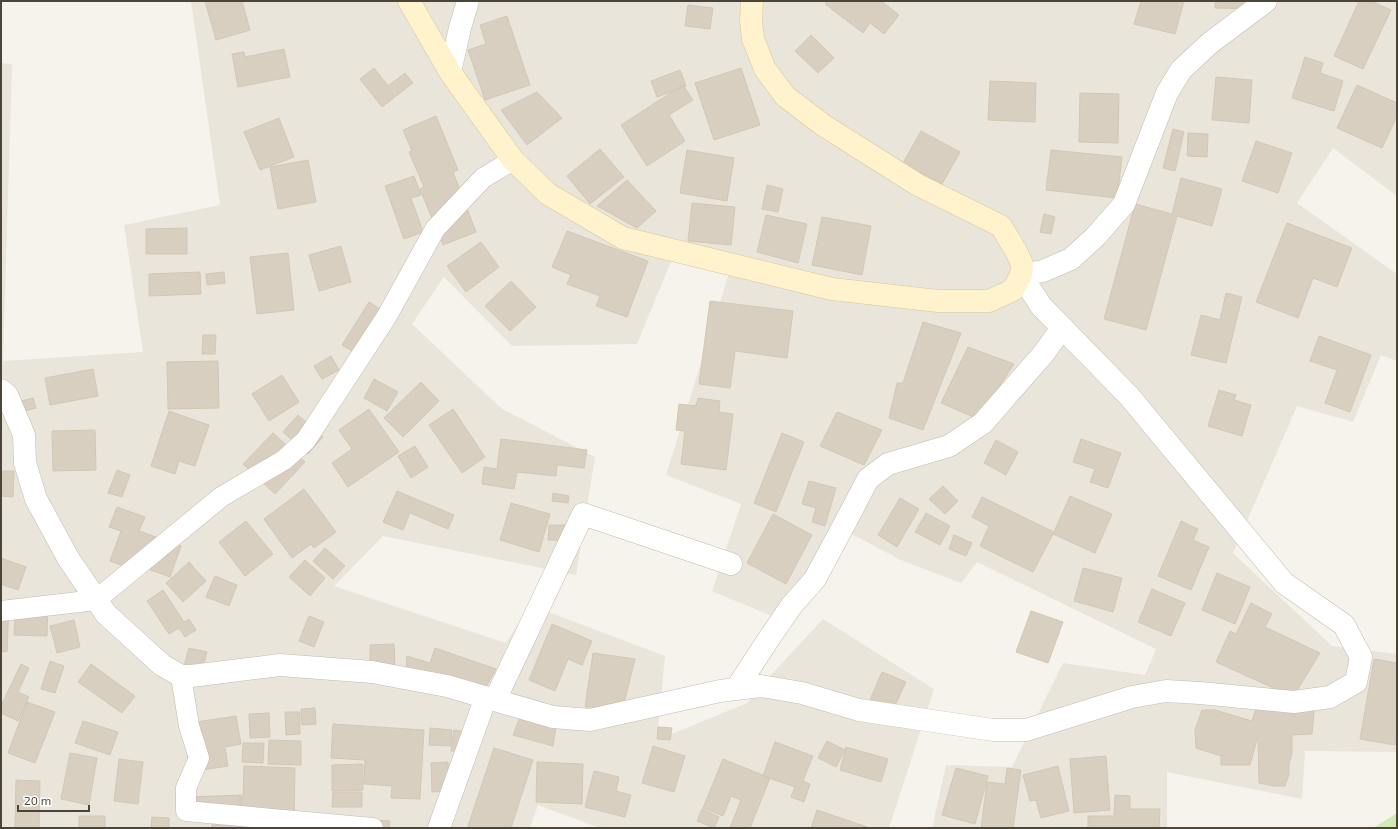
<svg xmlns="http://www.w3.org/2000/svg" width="1398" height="829" viewBox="0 0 1398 829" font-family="'Exo 2',sans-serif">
<rect width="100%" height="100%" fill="#f6f3ec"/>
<path fill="#eae5da" d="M191,1H372L373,3L377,1H1397V196L1333,148L1297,203L1397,274V361L1381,355L1353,422L1297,406L1233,553L1332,646L1397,654V752L1305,751L1302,799L1167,772V828H932L946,765L1012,767L1063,663L1145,675L1156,649L977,562L961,583L901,560L840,528L774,617L712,591L741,504L666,475L730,270L673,257L637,344L512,346L444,277L412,324L502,409L595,457L576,575L383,536L334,586L506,643L530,605L665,656L657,740L747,703L770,676L823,619L934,689L889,828H600L538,805L530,828H1V63L12,64L3,361L143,352L124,225L220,205Z"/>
<path fill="#d2eab5" d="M1397,813V828H1373Z"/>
<path fill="#d8cfc1" stroke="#d3c7b4" d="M205,1H242L250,30L216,40Z
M827,1H881L899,15L884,34L870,23L863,33L825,4Z
M1141,1H1184L1175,34L1134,24Z
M1215,1H1256V9L1215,8Z
M1359,1H1371L1391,10L1363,69L1334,56Z
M688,5L713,8L710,29L685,26Z
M507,16L530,85L485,100L468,50L486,44L480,25Z
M811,35L834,58L818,73L795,51Z
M284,49L290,77L238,87L232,54L244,52L245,57Z
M1305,57L1323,63L1320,73L1343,81L1334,111L1292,98Z
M374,68L388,86L405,73L413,83L382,107L360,79Z
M741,68L760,125L714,140L695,83Z
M680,70L686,86L657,97L651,81Z
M1216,77L1252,80L1249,123L1212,120Z
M990,81L1036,83L1035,122L988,120Z
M683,85L693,100L669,115L685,141L647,166L621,125Z
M1357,85L1397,103V116L1382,148L1337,128Z
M537,92L562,118L527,145L501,110Z
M1080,93L1119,94L1118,143L1079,142Z
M436,116L458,170L453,172L476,232L443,245L420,189L424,187L409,152L412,151L403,130Z
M279,118L294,157L260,170L244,132Z
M1173,129L1184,132L1175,171L1163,168Z
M921,131L960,152L942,184L903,163Z
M1188,133L1208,134L1207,157L1187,156Z
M1256,141L1292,153L1278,193L1242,181Z
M600,149L624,177L590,204L567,176Z
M687,150L734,158L727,201L680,193Z
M1051,150L1122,157L1117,198L1046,190Z
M308,160L316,202L278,209L270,167Z
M414,176L421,195L411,198L423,232L404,239L385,186Z
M1181,178L1222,189L1212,226L1177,216L1146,330L1104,319L1135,204L1172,214Z
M627,180L656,211L637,228L597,206Z
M767,185L783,189L778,212L762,209Z
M692,203L735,207L731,245L688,241Z
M1044,214L1055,217L1051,234L1040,232Z
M766,215L807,224L798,263L757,252Z
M822,217L871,226L862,275L812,265Z
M1287,223L1352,248L1337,287L1313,278L1298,318L1256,302Z
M187,228V254H146V229Z
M567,231L648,261L627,317L596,306L600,296L567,284L571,275L552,267Z
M481,242L499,267L466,292L447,266Z
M341,246L351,282L319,291L309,255Z
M288,253L294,310L257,314L250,257Z
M200,272L201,294L149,296V274Z
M224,272L225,283L207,285L206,274Z
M511,281L536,307L510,331L485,306Z
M1226,293L1242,297L1226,363L1191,355L1201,315L1220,320Z
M710,301L793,311L787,358L735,351L730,388L699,384Z
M369,302L394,318L379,341L363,332L360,337L370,343L362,357L342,345Z
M923,322L961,333L923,430L889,418L897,383H903Z
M203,335H216L215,354H202Z
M1319,336L1371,355L1350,412L1325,403L1337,370L1310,361Z
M968,347L1014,364L978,419L941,403Z
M331,356L339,370L322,379L314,366Z
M218,361L219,408L168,409L167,362Z
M93,369L98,396L50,405L45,378Z
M282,375L299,402L269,421L252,394Z
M374,379L398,392L387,411L364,398Z
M421,382L439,401L403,437L384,418Z
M1219,390L1236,395L1234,400L1251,405L1242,436L1208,426Z
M33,398L36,408L21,412L18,402Z
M698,398L720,401L719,412L733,414L726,470L681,464L685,431L676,430L679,404L696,406Z
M369,409L399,452L348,487L332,463L352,449L339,430Z
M453,409L485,457L462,473L429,425Z
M169,411L209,425L195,466L179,461L175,474L151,466Z
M837,412L882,430L864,465L820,446Z
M298,415L323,437L308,454L283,432Z
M95,430L96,470L53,471L52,431Z
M273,433L305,462L275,494L243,464Z
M782,433L804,442L776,512L754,503Z
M501,439L587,450L584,468L557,465L556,476L517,472L514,489L482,484L484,467L497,469Z
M1081,439L1121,453L1108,488L1090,482L1095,469L1073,462Z
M996,440L1018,452L1006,475L984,463Z
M415,446L428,467L411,478L398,456Z
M117,470L130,475L122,497L108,493Z
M1,471H14L13,497L1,496Z
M809,481L836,488L825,526L812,522L816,508L802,504Z
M943,486L958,501L945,514L929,499Z
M304,489L336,532L314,548L311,544L292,558L264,519Z
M397,491L454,515L448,529L410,513L403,530L383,522Z
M553,493L569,496L568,503L552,501Z
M1070,496L1112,514L1095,553L1053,534Z
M982,497L1054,532L1033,572L980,546L989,526L972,517Z
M900,498L919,509L897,547L878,535Z
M511,503L550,514L539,552L500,540Z
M117,507L145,517L139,531L181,546L170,577L137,565L135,570L110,561L121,531L109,527Z
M926,513L950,526L940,545L915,532Z
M773,514L812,535L786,584L747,563Z
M246,521L273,554L245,576L219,542Z
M1181,521L1198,529L1193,540L1209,547L1191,590L1158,576Z
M549,525H571V540H548Z
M954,535L972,543L966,556L949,549Z
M325,548L345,566L333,579L313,561Z
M1,558L26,567L18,590L1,584Z
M305,560L325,578L310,596L289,577Z
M189,562L206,581L183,602L166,583Z
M1083,568L1122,578L1113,612L1074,601Z
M1217,573L1250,587L1235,624L1202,610Z
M215,576L237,585L229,606L206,597Z
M1152,589L1185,603L1171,636L1138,622Z
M163,590L184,622L189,619L196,630L185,637L179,628L169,634L147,601Z
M1,602L9,603L7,652L1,651Z
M16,603L48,604L47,636L14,635Z
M1251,603L1272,614L1265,627L1320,653L1293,697L1216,662L1230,631L1236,634Z
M1031,611L1063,622L1048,663L1016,652Z
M309,616L324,622L314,647L299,641Z
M74,620L80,647L57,653L50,626Z
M552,624L592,641L582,665L568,659L555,691L529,680Z
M394,644L395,667H370V645Z
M189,648L207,652L202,671L184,666Z
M435,648L496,669L483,692L406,674L407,656L430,663Z
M593,653L635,659L623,707H585Z
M1374,659L1397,663V733L1395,745L1360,739Z
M50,661L64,666L55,693L41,689Z
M21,664L29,668L18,692L29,697L18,721L1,713V706Z
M91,664L135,696L122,713L78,682Z
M882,672L906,682L892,712L869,702Z
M27,702L55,712L35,763L8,753Z
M1257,705L1310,708L1314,712L1312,734L1292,735V753L1289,764V774L1285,786H1273L1259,783L1258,736L1250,765H1221V756L1196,748L1195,730L1202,710H1215L1252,721Z
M315,708L316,724L302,725L301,709Z
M285,712H300V734L286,735Z
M269,713L270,737L250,738L249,714Z
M236,716L241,744L225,747L228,766L190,772L183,724Z
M520,717L556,727L553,746L513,735Z
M83,721L118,732L110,755L75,743Z
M333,724L424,730L420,799L391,798L392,786L364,784L365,760L331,758Z
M658,727L672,728L670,740L657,739Z
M430,728L452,730L451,746L429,745Z
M454,730L468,732L465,752L451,751Z
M269,740L301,741V765L268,764Z
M827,741L845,750L836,767L818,758Z
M775,742L813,756L803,781L810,784L804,802L791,797L795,787L763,776Z
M243,743H264L263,763L242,762Z
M653,746L685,756L674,792L642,783Z
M846,747L888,759L881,782L840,770Z
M494,748L533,760L511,828H474L468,826Z
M70,753L97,758L89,805L61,799Z
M1106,756L1110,810L1074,813L1070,759Z
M119,759L143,762L138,804L114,801Z
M723,759L770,778L750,828H730L741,800L731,796L723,816L703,808Z
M448,762L449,791L432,792L431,763Z
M537,762L583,764L582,804L536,802Z
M363,764V790L332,791V765Z
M244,766L295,768L294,822L239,821V797H243Z
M1058,766L1069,811L1041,818L1036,800L1030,801L1023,775Z
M956,768L988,776L975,824L942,815Z
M1007,768L1021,770L1013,828H981L987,782L1005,784Z
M594,771L619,777L616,791L631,795L625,817L585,807Z
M16,780L40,781L39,828H15Z
M333,792H362V807H332Z
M241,795L242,828H212V820L189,797Z
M1115,795L1130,796V809H1160L1159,828H1088V816H1114Z
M702,809L719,817L714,828L697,821Z
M817,810L870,828H811Z
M79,816H105V828H79Z
M152,817L169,818V828H151Z
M376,820L390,821L389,828H375Z"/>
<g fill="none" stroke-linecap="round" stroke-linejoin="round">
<defs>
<path id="pedestrian" d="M1,611L96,600L221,497L284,460L306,440L387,316L435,229L483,178L513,160
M181,676L189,726L199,758L186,788V811L373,828"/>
<path id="minor" d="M450,72L460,28L468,1
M1,390L7,395L24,435L25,463L36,499L68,558L106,614L162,665L181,676H191L280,665L372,672L447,686L553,717L590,720L720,691L761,686L802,693L859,710L993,730H1026L1132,697L1166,691L1200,693L1294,702L1330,697L1356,682L1361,657L1344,625L1284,583L1129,396L1041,306L1021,275L1043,271L1071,259L1096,236L1124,204L1167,93L1181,70L1210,43L1266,1
M736,689L770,637L792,605L815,579L846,521L868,479L888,464L949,446L983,423L1044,353L1062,328
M495,700L583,514L731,564
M439,828L486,697"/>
<path id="secondary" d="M409,1L450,72L513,160L548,194L623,238L832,289L938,301H989L1013,290L1021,275L1022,264L1016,251L1001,226L918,185L823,125L785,96L765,69L753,39L751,21L752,1"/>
</defs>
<use href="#pedestrian" stroke="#c2bbae" stroke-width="21"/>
<use href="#minor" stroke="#c2bbae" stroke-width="23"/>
<use href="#secondary" stroke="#d6c79b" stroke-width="23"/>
<use href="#pedestrian" stroke="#fff" stroke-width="20"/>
<use href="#minor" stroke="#fff" stroke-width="22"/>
<use href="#secondary" stroke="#fff3cd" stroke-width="22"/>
</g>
<rect width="1398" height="829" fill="none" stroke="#4b4439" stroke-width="4"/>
<path d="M18 805v6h71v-6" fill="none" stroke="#4b4439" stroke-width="2"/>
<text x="24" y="805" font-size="12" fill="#4b4439" stroke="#ffffff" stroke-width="3" paint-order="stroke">20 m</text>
</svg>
